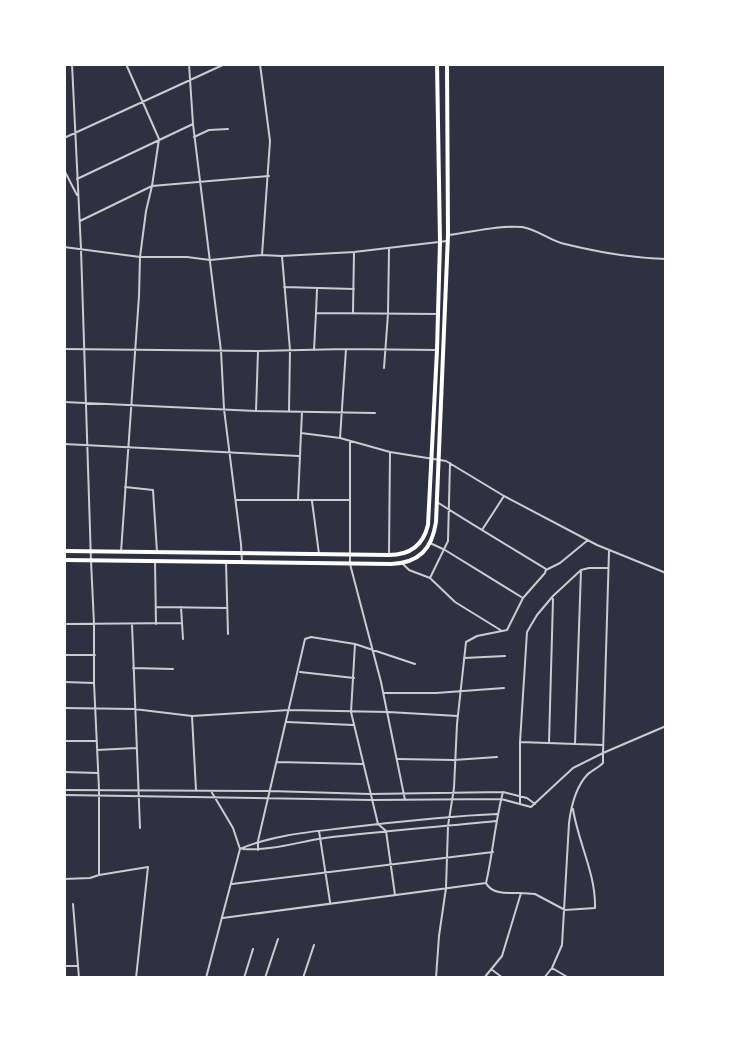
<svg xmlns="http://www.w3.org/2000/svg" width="730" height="1042" viewBox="0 0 730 1042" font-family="Inter,sans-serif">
<rect width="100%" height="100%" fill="#2d3142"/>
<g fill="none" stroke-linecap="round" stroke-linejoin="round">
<path stroke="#caccd0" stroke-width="2" d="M72,64L81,249L91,561L94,624V683L99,789V875
M189,64L193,124L221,351L224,409L241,544L242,562
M260,64L270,141L262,255
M194,137L209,130L228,129
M64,138L225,64
M64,170L77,195
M77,179L193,124
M80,221L152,186L269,176
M449,235C472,232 499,225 522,227C537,229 550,241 565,244C597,252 632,258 666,259
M64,247L140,257H187L210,260L262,255L282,256L354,252L447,241
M282,256L290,350L289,411
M284,287L354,289
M353,312L354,252
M316,313L317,289
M64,349L258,351L346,349L437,350
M314,350L316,313L438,314
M384,368L388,314L389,249
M64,402L256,411L375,413
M256,411L258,351
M302,412L301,433L340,438L390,452L446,461L504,496L597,545L666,573
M340,438L346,349
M350,441V564L381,682L405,800
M64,444L299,456
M125,487L153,490L157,552
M236,500H349
M298,500L301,433
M312,501L319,554
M437,502C473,525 510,547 546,569L545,573L523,598L507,630L502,631L455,602L430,578L448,541L450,463
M482,530L504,496
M430,543L445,550L523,598
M121,552L139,296L140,257L146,211L152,186L159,139L126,64
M389,554L390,452
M155,561L156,624
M226,562L228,634
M402,563L409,570L430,578
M546,570L560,563L588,540
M156,607L227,608
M181,607L183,639
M64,624L182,623
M132,624L140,828
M355,644L351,712L378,824L386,831L395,895
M64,655H95
M464,658L505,656
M133,668L173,669
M300,672L354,678
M64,682L94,683
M384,693H436L504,688
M64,708L134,709L192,716L289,710L388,712L458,716
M192,716L196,790
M287,722L353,725
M64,741H97
M520,742L603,745
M549,743L553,599
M575,744L581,570
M97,750L136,748
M398,759L454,760L497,757
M277,762L363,764
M64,772L98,773
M64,790L270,791L370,794L503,792L527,798L535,804
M64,795L372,800L501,799L531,807L573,768L603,753L609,551
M520,804V742L527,632L537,615L553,596L581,570L589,568H607
M319,831L330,902
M240,849C272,835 309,832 344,828C395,822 446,816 497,814
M243,849C272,851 297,842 325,838C382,831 439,827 496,821
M258,850V841L305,639L311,637L355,644L415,664
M64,879L90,878L99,875L148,867L136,978
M232,884L493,852
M521,893L535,894L565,910L595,908C596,874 578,842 573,809
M73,904L79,978
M223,918L486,883
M64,966H78
M552,968L569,978
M491,969L503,978
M206,978L240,849L233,828L211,791
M244,978L253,949
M265,978L278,939
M303,978L314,945
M436,978L439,936L446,888L448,826L454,788L457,724L466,642L477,636L502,631
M484,978L502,956L521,893C509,893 492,895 486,883C493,853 495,822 503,792
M544,978L552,968L562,945L569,823C571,807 576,787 587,775C591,771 598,768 603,763V753L666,726"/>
<path stroke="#fff" stroke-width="4" d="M64,551L389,555C409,555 423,546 428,525L437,350L440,242L437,64
M64,560L391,564C419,563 432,549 436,522L448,235L447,64"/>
</g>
<rect width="730" height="1042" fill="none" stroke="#ffffff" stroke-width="132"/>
</svg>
